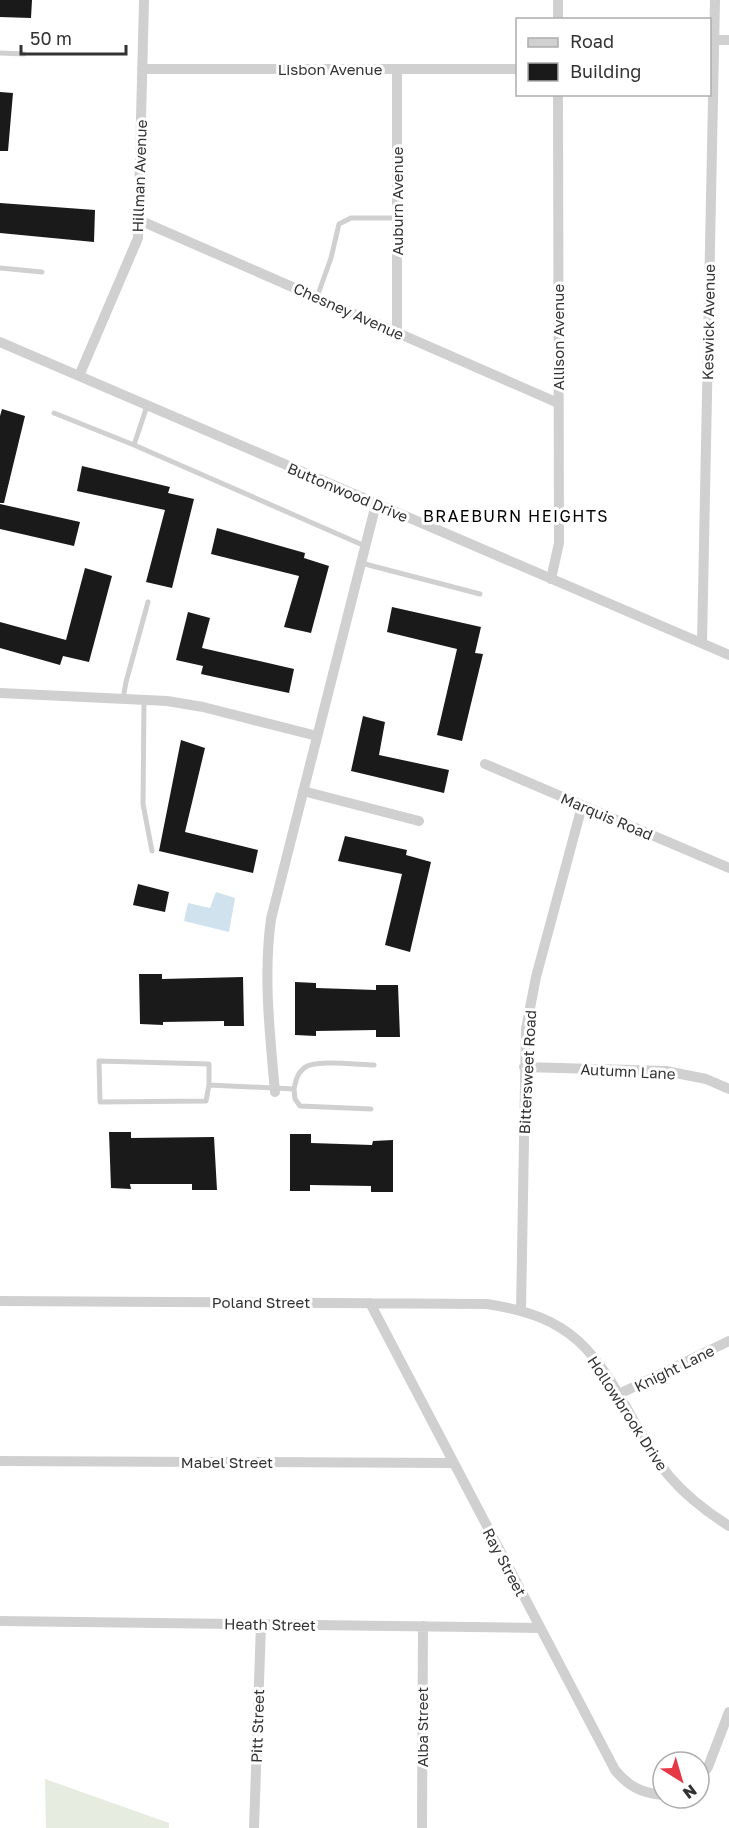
<svg xmlns="http://www.w3.org/2000/svg" width="729" height="1828" viewBox="0 0 729 1828" font-family="'Golos Text',sans-serif">
<rect width="100%" height="100%" fill="#fff"/>
<path fill="#e6ecdf" d="M45,1779L169,1823V1828H46Z"/>
<path fill="#cfe2ee" d="M216,892L235,898L229,932L184,921L188,903L210,908Z"/>
<path fill="#1a1a1a" d="M0,0H32L31,18L0,17Z
M0,92L13,93L8,151H0Z
M0,203L95,210L94,242L0,233Z
M2,409L25,416L4,503H0V416Z
M82,466L170,487L168,493L194,499L172,588L146,582L165,510L77,491Z
M0,504L80,522L74,546L0,529Z
M217,528L305,553L304,558L329,566L311,633L284,627L299,576L211,554Z
M85,568L112,576L89,662L63,656L60,665L0,648V622L66,640Z
M392,607L481,627L475,653L483,654L462,741L437,735L457,649L387,632Z
M188,612L210,618L202,648L294,669L289,693L201,674L203,666L176,660Z
M363,716L385,722L379,755L449,770L444,793L351,771Z
M181,740L205,748L185,832L258,850L253,873L159,851Z
M345,836L407,850L406,855L431,862L410,952L385,945L402,874L338,861Z
M138,884L169,892L165,912L133,905Z
M139,974H162V979L243,977L244,1026H224V1021L163,1022V1025L140,1024Z
M295,982L316,983V988L376,990V985H398L400,1037H376V1030L316,1031V1036L295,1035Z
M109,1132H131V1138L214,1137L217,1190H192V1184H130L131,1189L111,1188Z
M290,1134H311V1143L372,1145L373,1141L393,1140V1192H371V1186L310,1185V1191H290Z"/>
<g fill="none" stroke-linecap="round" stroke-linejoin="round">
<path stroke="#d0d0d0" stroke-width="5" d="M0,53L24,54
M0,268L42,272
M317,297L331,258L339,224L351,218H397
M147,406L134,445L365,546
M54,413L134,445
M361,563L480,594
M123,699L126,682L148,602
M144,700L143,804L152,851
M209,1085V1064L99,1061L100,1102L206,1101L209,1085L294,1089L295,1099L300,1106L371,1109
M294,1089C296,1080 297,1074 304,1068C315,1059 359,1065 374,1065"/>
<path stroke="#d0d0d0" stroke-width="10" d="M558,0V20
M710,40H729
M142,69H518
M397,69V333
M139,220L558,403
M0,342L729,655
M79,376L138,238L144,0
M551,579L559,543L558,94
M702,643L715,0
M0,693L167,701L203,707L317,736
M485,764L729,868
M303,791L419,821
M524,1067L666,1071L706,1079L729,1089
M275,1092C270,1034 263,977 271,919L376,504
M0,1301L487,1304C574,1317 595,1351 635,1423C646,1441 656,1461 670,1477C687,1497 707,1512 729,1526
M370,1303L615,1770C628,1786 641,1793 663,1795
M521,1310L526,1029L536,977L582,806
M619,1394L729,1341
M0,1461L453,1463
M0,1621L540,1628
M699,1779L708,1767L729,1712
M254,1828L261,1624
M422,1828L423,1626"/>
</g>
<g text-anchor="middle" dominant-baseline="central" stroke-width="6" stroke-linejoin="round" paint-order="stroke">
<g font-size="15" fill="#333" stroke="#fff">
<text x="330" y="69">Lisbon Avenue</text>
<text transform="translate(139 176) rotate(-88)">Hillman Avenue</text>
<text transform="translate(397 201) rotate(-90)">Auburn Avenue</text>
<text transform="translate(349 311) rotate(24)">Chesney Avenue</text>
<text transform="translate(708 322) rotate(-89)">Keswick Avenue</text>
<text transform="translate(558 337) rotate(-90)">Allison Avenue</text>
<text transform="translate(348 492) rotate(23)">Buttonwood Drive</text>
<text transform="translate(607 816) rotate(23)">Marquis Road</text>
<text transform="translate(628 1071) rotate(3)">Autumn Lane</text>
<text transform="translate(527 1072) rotate(-87)">Bittersweet Road</text>
<text x="261" y="1302">Poland Street</text>
<text transform="translate(674 1368) rotate(-26)">Knight Lane</text>
<text transform="translate(628 1413) rotate(57)">Hollowbrook Drive</text>
<text x="227" y="1462">Mabel Street</text>
<text transform="translate(505 1562) rotate(62)">Ray Street</text>
<text transform="translate(270 1624) rotate(1)">Heath Street</text>
<text transform="translate(257 1726) rotate(-88)">Pitt Street</text>
<text transform="translate(422 1727) rotate(-90)">Alba Street</text>
</g>
<g font-size="16" letter-spacing="1.5" fill="#000" stroke="#fff">
<text x="516" y="516">BRAEBURN HEIGHTS</text>
</g>
</g>
<rect x="516" y="18" width="195" height="78" fill="#ffffff" stroke="#adadad" stroke-width="1.5"/>
<rect x="528" y="38" width="30" height="9" fill="#d0d0d0" stroke="#adadad" stroke-width="1.5"/>
<text x="570" y="48" font-size="18" fill="#333333">Road</text>
<rect x="528" y="63" width="30" height="18" fill="#1a1a1a" stroke="#adadad" stroke-width="1.5"/>
<text x="570" y="78" font-size="18" fill="#333333">Building</text>
<g transform="translate(681 1780) rotate(143)"><circle r="28" fill="#ffffff" stroke="#adadad" stroke-width="1.5"/>
<path d="M0-4.5L10 22L0 15L-10 22Z" fill="#e63946"/>
<text y="-9" font-size="16" font-weight="bold" text-anchor="middle" fill="#333333">N</text>
</g>
<path d="M21 45v9h105v-9" fill="none" stroke="#333333" stroke-width="3"/>
<text x="30" y="45" font-size="18" fill="#333333" stroke="#ffffff" stroke-width="4.5" paint-order="stroke">50 m</text>
</svg>
